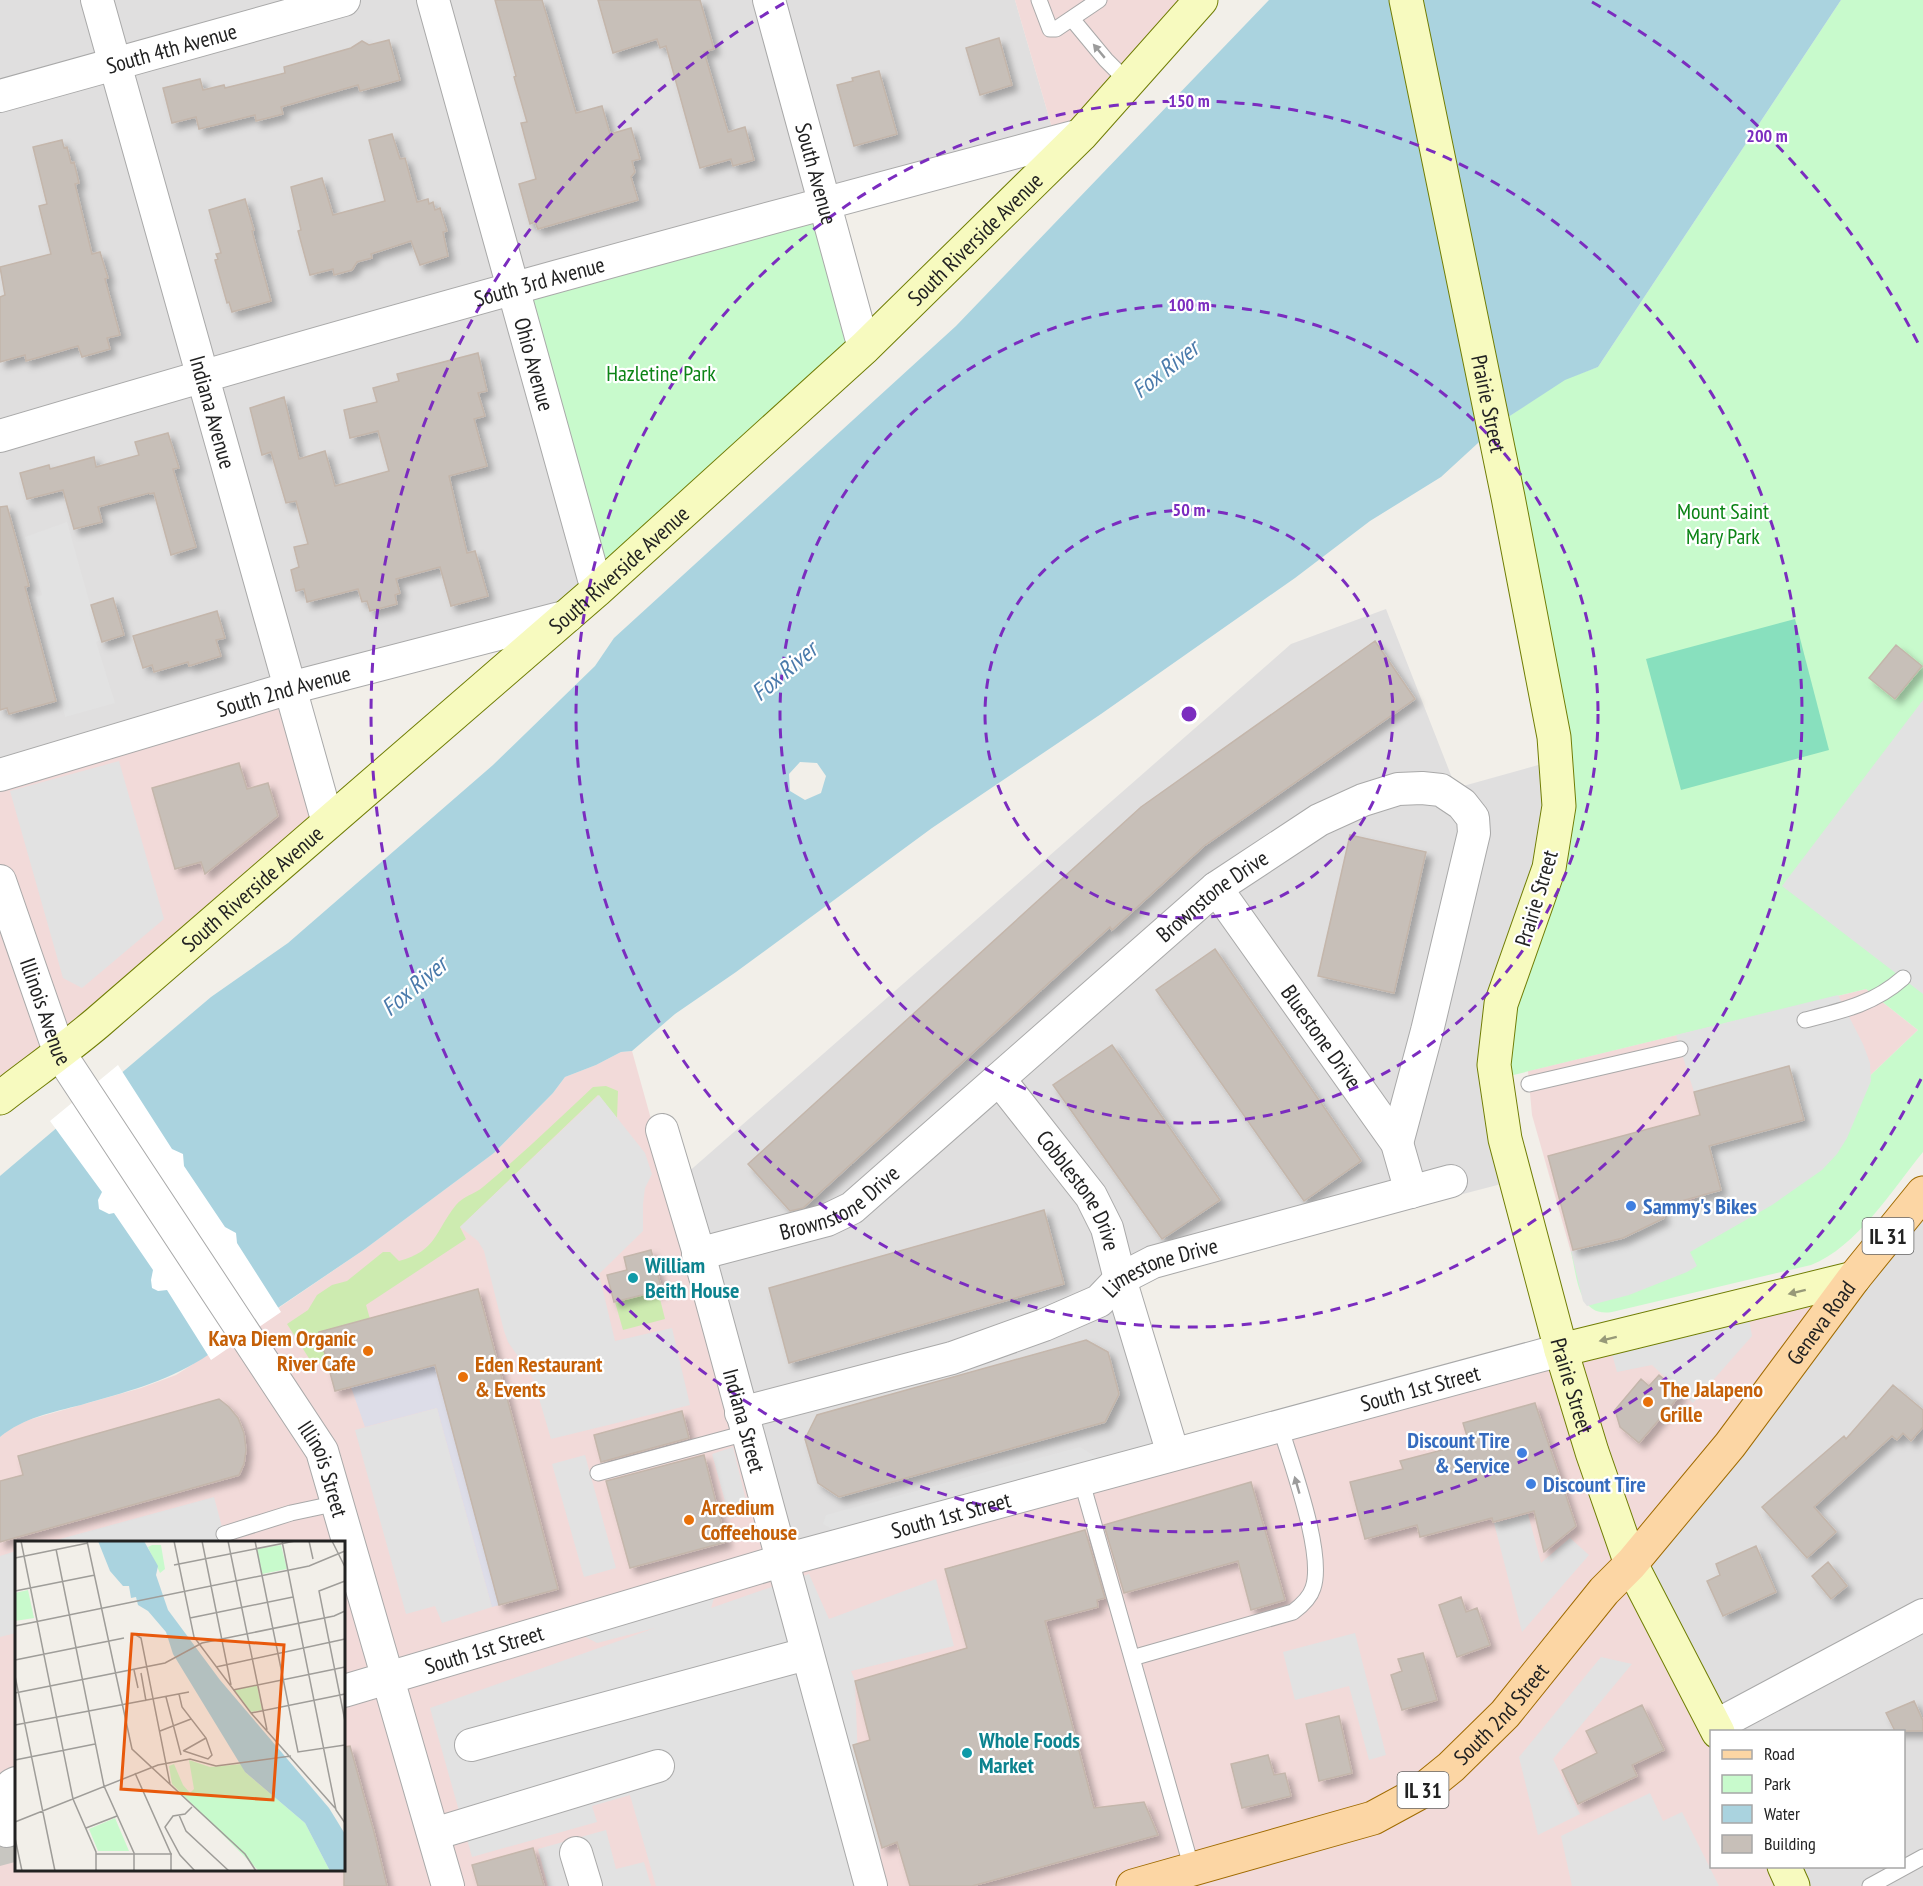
<svg xmlns="http://www.w3.org/2000/svg" width="1923" height="1886" viewBox="0 0 1923 1886" font-family="'PT Sans Narrow',sans-serif">
<defs>
<filter id="shadow"><feDropShadow dx="5.5" dy="5.5" stdDeviation="3" flood-color="#0004"/></filter>
</defs>
<rect width="100%" height="100%" fill="#f2efe9"/>
<path fill="#e0dfdf" d="M0,0H89L280,684L0,767Z
M106,0H760L814,197L586,584L559,607L296,678Z
M778,0H1015L1053,131L831,193Z
M1386,609L1456,788L1549,762V812L1500,979L1509,1182L1132,1280L1187,1441L786,1552L686,1174L1291,644Z
M1923,1214V1886H1809L1799,1867L1904,1866V1732L1732,1731L1649,1565Z"/>
<path fill="#f2dad9" d="M1015,0H1186L1076,126L1053,131Z
M285,694L322,819L60,1042L0,867V780Z
M0,896L60,1054L0,1092Z
M1866,989L1918,1030L1812,1131L1723,1192L1624,1239L1571,1252L1532,1115L1528,1071Z
M632,1051L773,1556L394,1669L331,1449L252,1326L365,1249L494,1153L553,1093L565,1077L596,1065L621,1052Z
M1841,1287L1633,1552L1567,1354Z
M237,1336L319,1459L343,1542H16V1870H344V1546L439,1886H0V1437L8,1430L28,1420L141,1388L176,1375Z
M1557,1359L1623,1562L1528,1660L1441,1765L1367,1813L1112,1886H457L399,1684Z
M1630,1580L1711,1744L1712,1866L1772,1867L1782,1886H1166L1375,1824Z"/>
<path fill="#cdebb0" d="M606,1086L618,1091L617,1118L598,1095L460,1227L466,1239L366,1305L370,1319L319,1332L327,1363H312L287,1324L308,1310L317,1295L332,1285L347,1281L383,1252H390L399,1261C437,1251 435,1231 456,1205C463,1196 475,1194 483,1187C521,1155 557,1121 593,1087Z
M658,1291L665,1319L623,1330L615,1302Z"/>
<path fill="#c8facc" d="M1841,0H1923V1152C1892,1190 1857,1247 1811,1265L1612,1312C1578,1318 1577,1276 1571,1252L1624,1239L1723,1192L1812,1131L1918,1030L1866,989L1505,1077L1513,1001L1559,874L1502,421L1565,379L1598,367Z
M819,213L858,351L601,574L521,293Z"/>
<path fill="#88e0be" d="M1795,619L1829,750L1681,790L1646,659Z"/>
<path fill="#e2e2e2" d="M67,522L100,640L96,642L115,703L65,717L36,597L42,595L25,537Z
M1923,700V994L1782,886Z
M119,761L164,919L82,988L63,978L10,791Z
M1838,995L1863,1044L1870,1063L1871,1081L1847,1138L1837,1154L1822,1170L1772,1205L1690,1252L1697,1266L1687,1272L1629,1295L1587,1306L1583,1301L1571,1251L1623,1238L1664,1218L1700,1196L1721,1190L1709,1146L1804,1119L1788,1066L1694,1092L1676,1035Z
M599,1095L645,1153L652,1174L645,1188L643,1204V1231L599,1274L615,1341L672,1328L690,1405L551,1439L533,1378L508,1342L504,1331L484,1251L478,1241L460,1227Z
M1748,1313L1752,1336L1693,1403L1652,1365L1617,1372L1609,1343Z
M437,1408L492,1607L442,1623L435,1606L406,1614L355,1430Z
M733,1447L749,1513L730,1519L712,1454Z
M1080,1447L1103,1461L839,1533L823,1524L826,1515Z
M585,1455L616,1568L584,1577L552,1464Z
M214,1497L226,1542H49Z
M1528,1514L1541,1563L1570,1538L1589,1555L1522,1632L1494,1523Z
M16,1551V1633L0,1637V1556Z
M809,1574L829,1619L936,1579L954,1646L851,1671L855,1681L858,1762L879,1840L884,1886H656L630,1795L592,1806L597,1822L472,1857L430,1708L655,1628L597,1643L582,1635L714,1598L711,1608Z
M1355,1633L1386,1755L1369,1760L1349,1686L1295,1700L1283,1652Z
M1601,1657L1632,1664L1553,1759L1580,1814L1538,1835L1519,1757Z
M1650,1793L1663,1821L1682,1812L1719,1886H1572L1561,1836Z
M606,1830L616,1869L644,1862L651,1886H548L538,1849Z"/>
<path fill="#dddde8" d="M435,1365L499,1605L492,1607L437,1408L365,1427L351,1387Z"/>
<path fill="#aad3df" fill-rule="evenodd" d="M1269,0H1841L1598,367L1565,380L1502,421L1441,477L1370,521L1295,578L1101,714L932,828L736,972L675,1014L632,1051L621,1052L596,1065L565,1077L553,1093L494,1153L365,1249L202,1359C163,1383 125,1392 81,1405C53,1412 23,1418 0,1437V1176L211,997L288,943L493,765L595,666L614,638L956,326ZM800,762L817,763L826,776L821,793L805,800L790,791L789,774Z"/>
<path fill="#fff" d="M118,1065L172,1149L183,1154L184,1166L225,1227L236,1233L237,1243L281,1312L211,1360L167,1290L158,1291L152,1288L151,1280L153,1270L114,1213L109,1214L99,1209L98,1200L102,1192L50,1121Z"/>
<path fill="#c7bfb8" stroke="#c4b6ab" stroke-width="1.5" filter="url(#shadow)" d="M495,0H542L576,113L602,106L610,134L631,128L640,159L632,161L635,172L631,177L638,200L538,229L535,222L530,224L519,184L536,179L521,123L527,122L514,77L516,76Z
M598,0H700L714,49L704,52L728,132L745,127L754,160L733,166L731,159L700,168L666,46L660,48L657,39L613,53Z
M999,38L1012,85L980,95L966,48Z
M389,40L400,80L360,91L358,85L281,107L283,114L256,121L255,115L199,129L196,117L172,123L163,88L200,79L203,90L224,85L225,88L285,73L284,67L351,48L362,41L369,45Z
M879,71L897,134L854,146L837,85L853,81L852,78Z
M392,134L400,159L405,158L417,202L428,199L429,204L433,202L435,210L440,208L447,231L443,232L448,256L420,265L411,241L371,254L372,258L357,262L352,270L334,275L333,269L310,275L298,231L301,230L291,187L322,178L333,215L385,201L369,140Z
M62,140L64,148L67,147L71,163L74,162L79,183L75,184L92,254L100,252L108,278L105,279L120,335L107,338L110,349L82,357L78,346L26,361L25,355L0,362V297L5,295L0,267L51,254L39,206L47,204L33,147Z
M245,199L254,230L252,231L271,301L232,312L229,302L227,303L215,260L218,259L216,254L221,253L209,210Z
M478,353L487,391L478,393L485,416L474,419L487,466L449,476L467,553L475,551L488,596L451,606L440,567L396,579L400,593L395,595L397,604L370,611L367,601L362,602L358,589L307,602L304,589L296,591L291,570L299,567L294,547L308,544L296,501L286,503L271,452L262,455L250,408L284,397L299,459L325,451L335,486L389,471L378,431L350,438L344,410L377,402L373,388L399,381L397,374Z
M168,433L179,468L173,469L196,547L171,555L154,493L150,494L149,493L98,507L102,522L74,529L63,490L27,499L20,473L49,465L50,469L94,457L96,467L139,455L135,442Z
M7,506L29,586L25,587L56,701L9,714L7,708L0,710V507Z
M113,598L124,635L102,642L91,605Z
M217,611L225,638L216,640L221,656L189,666L188,662L154,672L152,665L143,668L133,636Z
M1375,641L1415,699L1204,846L1112,930L1110,927L803,1208L790,1211L748,1164L1141,807Z
M1896,645L1922,666L1895,699L1869,678Z
M239,763L247,789L268,783L278,816L205,874L201,862L175,869L152,788Z
M1350,835L1426,852L1394,993L1318,976Z
M1215,949L1361,1161L1304,1201L1156,990Z
M1112,1045L1220,1200L1162,1239L1053,1085Z
M1789,1066L1804,1120L1709,1146L1721,1190L1660,1207L1664,1218L1623,1238L1573,1250L1548,1156L1700,1115L1694,1092Z
M1044,1210L1064,1284L789,1363L769,1288Z
M651,1250L662,1290L614,1302L607,1275L627,1270L624,1257Z
M478,1289L558,1589L499,1605L435,1365L335,1391L319,1332Z
M1086,1340L1108,1352L1119,1394L1105,1422L839,1497L818,1483L805,1439L817,1415Z
M1659,1375L1681,1394L1639,1443L1620,1427L1615,1410L1641,1379L1649,1386Z
M1893,1385L1923,1410V1427L1911,1441L1903,1433L1897,1440L1892,1436L1814,1507L1836,1532L1807,1558L1762,1507L1844,1436L1846,1439Z
M219,1399L229,1407L238,1418L244,1433L246,1450L244,1464L239,1475L0,1542V1481L23,1475L18,1456Z
M1535,1403L1576,1526L1544,1552L1534,1511L1493,1522L1492,1518L1420,1537L1417,1525L1365,1539L1350,1482L1403,1469L1400,1461L1469,1443L1463,1423Z
M682,1411L689,1438L601,1462L594,1435Z
M704,1455L726,1542L630,1568L606,1481Z
M1251,1482L1285,1600L1251,1610L1238,1561L1124,1593L1104,1525Z
M1085,1530L1105,1598L1097,1600L1098,1607L1045,1621L1094,1808L1144,1802L1158,1835L972,1886H910L897,1842L882,1848L853,1745L870,1740L855,1681L967,1648L945,1569Z
M1756,1546L1776,1592L1723,1616L1707,1581L1720,1575L1716,1564Z
M1828,1562L1847,1586L1831,1599L1812,1576Z
M1461,1597L1466,1612L1477,1608L1490,1645L1457,1657L1439,1605Z
M1423,1653L1437,1700L1402,1710L1391,1675L1402,1671L1398,1659Z
M1914,1701L1923,1721V1731H1895L1886,1713Z
M1642,1705L1664,1750L1632,1765L1637,1776L1578,1804L1562,1770L1597,1753L1586,1731Z
M1339,1716L1352,1773L1319,1781L1306,1724Z
M350,1746L374,1832L387,1886H344V1747Z
M1268,1755L1274,1775L1285,1773L1291,1796L1242,1808L1231,1764Z
M533,1848L544,1886H478L472,1865Z"/>
<g fill="none" stroke-linecap="round" stroke-linejoin="round">
<path stroke="#c8c6c1" stroke-width="32" stroke-dasharray="32 16" stroke-linecap="butt" d="M7,1831L16,1865"/>
<defs>
<path id="lane" d="M1039,0L1050,29H1056L1099,0
M1072,19L1106,60L1128,82
M1805,1020C1841,1011 1874,1004 1903,978
M1529,1084L1680,1049
M598,1473L746,1433
M1081,1479L1192,1869
M224,1534L291,1513L338,1503
M1132,1658L1293,1612C1301,1606 1310,1598 1313,1588C1325,1554 1291,1463 1280,1426
M1870,1886L1923,1857"/>
<g id="street">
<path id="s1" d="M97,0L328,823"/>
<path id="s2" d="M433,0L597,590"/>
<path id="s3" d="M769,0L864,348"/>
<path id="s4" d="M0,96L344,0"/>
<path id="s5" d="M0,436C358,329 719,231 1081,135"/>
<path id="s6" d="M0,775L290,688L568,616"/>
<path id="s7" d="M0,881L60,1054L322,1451L448,1886"/>
<path id="s8" d="M1216,888L1397,1143L1411,1192"/>
<path id="s9" d="M999,1079L1091,1196L1107,1228L1120,1279L1173,1454"/>
<path id="s10" d="M662,1130L697,1247L871,1886"/>
<path id="s11" d="M698,1254L827,1220L852,1208L1216,888L1319,820L1363,800L1398,789L1422,788L1441,790L1462,804L1473,818L1474,833L1427,1031L1397,1143"/>
<path id="s12" d="M741,1413L952,1358L1044,1325L1099,1301L1120,1279L1153,1262L1451,1181"/>
<path id="s13" d="M344,1691L781,1561L1561,1350"/>
<path d="M1715,1726L1923,1615"/>
<path d="M471,1745L806,1654"/>
<path d="M7,1831C3,1813 4,1801 12,1785L16,1783"/>
<path d="M434,1834L658,1766"/>
<path d="M576,1853L586,1886"/>
</g>
<g id="secondary">
<path id="s14" d="M1406,0L1508,497L1554,737L1559,806L1549,868L1501,1004L1494,1065L1505,1139L1561,1350L1592,1452L1631,1564L1718,1732"/>
<path id="s15" d="M0,1098C32,1073 65,1050 97,1023L597,590L864,348L1081,135L1201,0"/>
<path d="M1561,1350L1854,1278"/>
<path d="M1784,1866L1793,1886"/>
</g>
<g id="primary">
<path id="s16" d="M1133,1886L1373,1818L1419,1793L1451,1767L1505,1714L1604,1591L1631,1564L1730,1445L1854,1278L1923,1193"/>
</g>
</defs>
<use href="#lane" stroke="#a9a9a9" stroke-width="17"/>
<use href="#street" stroke="#a9a9a9" stroke-width="34"/>
<use href="#secondary" stroke="#707d05" stroke-width="35"/>
<use href="#primary" stroke="#a06b00" stroke-width="35"/>
<use href="#lane" stroke="#fff" stroke-width="15"/>
<use href="#street" stroke="#fff" stroke-width="32"/>
<use href="#secondary" stroke="#f7fabf" stroke-width="33"/>
<use href="#primary" stroke="#fcd6a4" stroke-width="33"/>
</g>
<defs><path id="oneway-solid" d="M-6-.8H1V-3.2L6.5 0L1 3.2V.8H-6Z" transform="scale(1.5)"/></defs>
<g fill="#9c9c9c">
<use href="#oneway-solid" transform="translate(1099 51) rotate(-130)"/>
<use href="#oneway-solid" transform="translate(1297 1485) rotate(-106)"/>
</g>
<g fill="#979978">
<use href="#oneway-solid" transform="translate(1797 1292) rotate(166)"/>
<use href="#oneway-solid" transform="translate(1608 1339) rotate(166)"/>
</g>
<g fill="none" stroke="#7b2cbf" stroke-width="3" stroke-dasharray="10 8">
<circle cx="1189" cy="714" r="204"/>
<circle cx="1189" cy="714" r="409"/>
<circle cx="1189" cy="714" r="613"/>
<path d="M1921 1079A818 818 0 1 1 786 2M1592 2A818 818 0 0 1 1921 349"/>
</g>
<g fill="#3f7fe0" stroke="#fff" stroke-width="2">
<circle cx="1631" cy="1206" r="6"/>
<circle cx="1522" cy="1453" r="6"/>
<circle cx="1531" cy="1484" r="6"/>
</g>
<g fill="#0f9aa8" stroke="#fff" stroke-width="2">
<circle cx="633" cy="1278" r="6"/>
<circle cx="967" cy="1753" r="6"/>
</g>
<g fill="#e8710a" stroke="#fff" stroke-width="2">
<circle cx="368" cy="1351" r="6"/>
<circle cx="463" cy="1377" r="6"/>
<circle cx="1648" cy="1402" r="6"/>
<circle cx="689" cy="1520" r="6"/>
</g>
<g text-anchor="middle" dominant-baseline="central" stroke-width="4.5" stroke-linejoin="round" paint-order="stroke">
<g fill="#fff" stroke="#646464" stroke-width="1.5">
<rect x="1862.5" y="1218" width="51" height="36" rx="4.5"/>
<rect x="1397.5" y="1772" width="51" height="36" rx="4.5"/>
</g>
<g font-size="21" font-weight="bold" fill="#222">
<text x="1888" y="1236">IL 31</text>
<text x="1423" y="1790">IL 31</text>
</g>
<g font-size="22" fill="#222" stroke="#fff">
<text stroke="none"><textPath href="#s4" startOffset="178">South 4th Avenue</textPath></text>
<text stroke="none"><textPath href="#s3" startOffset="180">South Avenue</textPath></text>
<text stroke="none"><textPath href="#s15" startOffset="1300">South Riverside Avenue</textPath></text>
<text stroke="none"><textPath href="#s5" startOffset="561">South 3rd Avenue</textPath></text>
<text stroke="none"><textPath href="#s2" startOffset="378">Ohio Avenue</textPath></text>
<text stroke="none"><textPath href="#s14" startOffset="412">Prairie Street</textPath></text>
<text stroke="none"><textPath href="#s1" startOffset="428">Indiana Avenue</textPath></text>
<text stroke="none"><textPath href="#s15" startOffset="814">South Riverside Avenue</textPath></text>
<text stroke="none"><textPath href="#s6" startOffset="296">South 2nd Avenue</textPath></text>
<text stroke="none"><textPath href="#s15" startOffset="328">South Riverside Avenue</textPath></text>
<text stroke="none"><textPath href="#s11" startOffset="638">Brownstone Drive</textPath></text>
<text transform="translate(1536 898) rotate(-73)">Prairie Street</text>
<text stroke="none"><textPath href="#s7" startOffset="138">Illinois Avenue</textPath></text>
<text stroke="none"><textPath href="#s8" startOffset="182">Bluestone Drive</textPath></text>
<text stroke="none"><textPath href="#s9" startOffset="138">Cobblestone Drive</textPath></text>
<text stroke="none"><textPath href="#s11" startOffset="152">Brownstone Drive</textPath></text>
<text stroke="none"><textPath href="#s12" startOffset="448">Limestone Drive</textPath></text>
<text stroke="none"><textPath href="#s16" startOffset="922">Geneva Road</textPath></text>
<text stroke="none"><textPath href="#s14" startOffset="1420">Prairie Street</textPath></text>
<text stroke="none"><textPath href="#s13" startOffset="1118">South 1st Street</textPath></text>
<text stroke="none"><textPath href="#s10" startOffset="302">Indiana Street</textPath></text>
<text stroke="none"><textPath href="#s7" startOffset="676">Illinois Street</textPath></text>
<text stroke="none"><textPath href="#s13" startOffset="632">South 1st Street</textPath></text>
<text stroke="none"><textPath href="#s13" startOffset="146">South 1st Street</textPath></text>
<text stroke="none"><textPath href="#s16" startOffset="416">South 2nd Street</textPath></text>
</g>
<g font-size="22" fill="#0c8416" stroke="#fff">
<text x="661" y="373">Hazletine Park</text>
<text x="1723" y="511">Mount Saint<tspan x="1723" dy="25">Mary Park</tspan></text>
</g>
<g font-size="22" font-weight="bold" fill="#366cbe" stroke="#fff" text-anchor="start">
<text x="1643" y="1206">Sammy's Bikes</text>
<text x="1510" y="1440" text-anchor="end">Discount Tire<tspan x="1510" dy="25">&amp; Service</tspan></text>
<text x="1543" y="1484">Discount Tire</text>
</g>
<g font-size="22" font-weight="bold" fill="#0d838f" stroke="#fff" text-anchor="start">
<text x="645" y="1265">William<tspan x="645" dy="25">Beith House</tspan></text>
<text x="979" y="1740">Whole Foods<tspan x="979" dy="25">Market</tspan></text>
</g>
<g font-size="22" font-weight="bold" fill="#c56008" stroke="#fff" text-anchor="start">
<text x="356" y="1338" text-anchor="end">Kava Diem Organic<tspan x="356" dy="25">River Cafe</tspan></text>
<text x="475" y="1364">Eden Restaurant<tspan x="475" dy="25">&amp; Events</tspan></text>
<text x="1660" y="1389">The Jalapeno<tspan x="1660" dy="25">Grille</tspan></text>
<text x="701" y="1507">Arcedium<tspan x="701" dy="25">Coffeehouse</tspan></text>
</g>
<g font-size="24" font-style="italic" fill="#4a7aab" stroke="#fff">
<text transform="translate(1165 369) rotate(-38)">Fox River</text>
<text transform="translate(784 671) rotate(-40)">Fox River</text>
<text transform="translate(414 986) rotate(-40)">Fox River</text>
</g>
</g>
<g transform="translate(15 1541)">
<rect width="330" height="330" fill="#f2efe9"/>
<path d="M137,4H146L150,28L145,32L133,6ZM266,4L272,28L247,33L242,8ZM13,49L19,77L0,80V52ZM242,144L247,169L236,171L219,149ZM174,219L195,226L227,223L230,231L290,282L315,330H244L157,243L154,225L159,223L168,244L175,252L179,248ZM100,277L114,310H83L74,288Z" fill="#c8facc"/>
<path d="M83,0H129L143,25L141,34L153,69L205,139L314,267L330,293V330H315L290,282L230,231L158,113L151,91L133,70L123,64L121,56L116,57L114,45H108L95,30Z" fill="#aad3df"/>
<path fill="none" stroke="#9f9d99" stroke-width="1.5" d="M6,0L58,258L81,311V330M72,0L117,208L230,313L241,330M159,0L179,96L236,172L320,267M187,0L216,144M213,0L252,189M240,0L283,211L330,204M267,0L321,269L330,282M294,0L298,18M317,0L330,26M41,8L89,245L119,312V330M0,17L73,2M159,24L280,0M330,40L304,50L330,180M0,50L80,34M175,77L278,56M0,85L294,25L330,10M121,94L126,97L155,243M0,119L109,97M201,126L330,98M119,129L123,147M126,132L131,160M0,135L40,330M218,149L330,126M0,152L150,122L187,102L319,75L330,70M164,153L167,166L191,197L197,214L193,218L169,210M151,156L166,214M236,172L330,153M0,184L174,151M145,190L176,178M168,210L191,197M0,219L80,203M120,232L156,313V330M177,266L170,273L158,275L150,286L165,314L180,330M164,274L171,290L214,330M0,281L143,224L175,218L201,225L276,215M71,287L102,275M0,297L7,330M81,313H157"/>
<path fill="#e8590c" fill-opacity="0.15" stroke="#e8590c" stroke-width="3" d="M117,93L269,104L258,259L106,248Z"/>
<rect width="330" height="330" fill="none" stroke="#222" stroke-width="3"/>
</g>
<circle cx="1189" cy="714" r="9" fill="#7b2cbf" stroke="#fff" stroke-width="3"/>
<g font-size="18" text-anchor="middle" font-weight="bold" fill="#7b2cbf" stroke="#fff" stroke-width="4.5" stroke-linejoin="round" paint-order="stroke">
<text x="1189" y="107">150 m</text>
<text x="1767" y="142">200 m</text>
<text x="1189" y="311">100 m</text>
<text x="1189" y="516">50 m</text>
</g>
<rect x="1710" y="1730" width="195" height="138" fill="#ffffff" stroke="#a7a7a7" stroke-width="1.5"/>
<rect x="1722" y="1750" width="30" height="9" fill="#fcd6a4" stroke="#a7a7a7" stroke-width="1.5"/>
<text x="1764" y="1760" font-size="18" fill="#222222">Road</text>
<rect x="1722" y="1775" width="30" height="18" fill="#c8facc" stroke="#a7a7a7" stroke-width="1.5"/>
<text x="1764" y="1790" font-size="18" fill="#222222">Park</text>
<rect x="1722" y="1805" width="30" height="18" fill="#aad3df" stroke="#a7a7a7" stroke-width="1.5"/>
<text x="1764" y="1820" font-size="18" fill="#222222">Water</text>
<rect x="1722" y="1835" width="30" height="18" fill="#c7bfb8" stroke="#a7a7a7" stroke-width="1.5"/>
<text x="1764" y="1850" font-size="18" fill="#222222">Building</text>
</svg>
